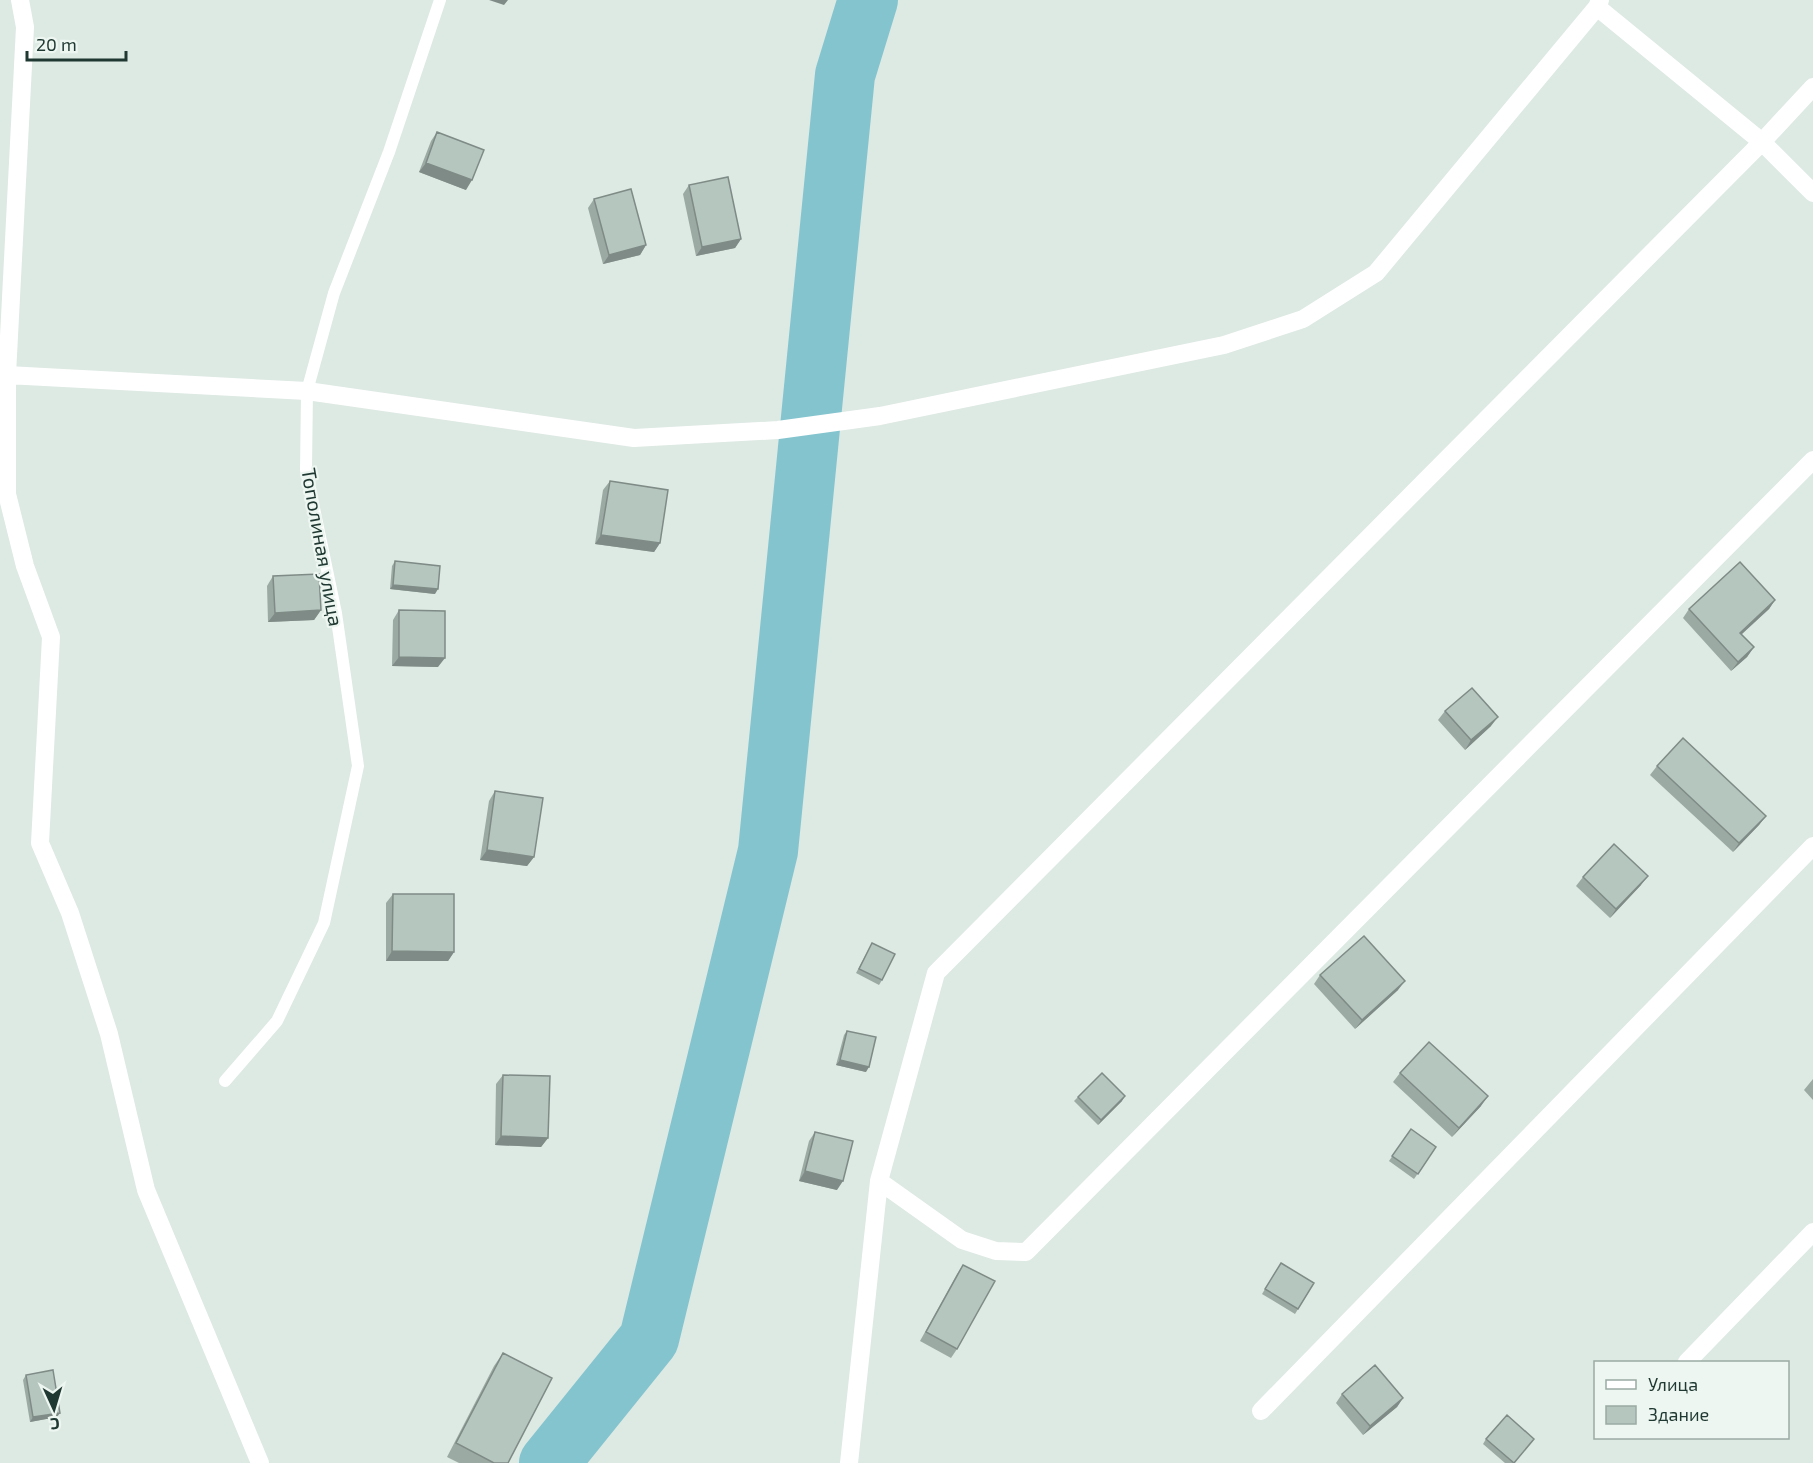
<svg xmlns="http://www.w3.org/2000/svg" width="1813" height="1463" viewBox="0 0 1813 1463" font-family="'Exo 2',sans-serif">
<rect width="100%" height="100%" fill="#dde9e3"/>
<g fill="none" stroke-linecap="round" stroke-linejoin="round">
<path stroke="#84c4cf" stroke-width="60" d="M549,1463L649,1339L768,851L845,75L868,0"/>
<path stroke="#fff" stroke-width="12" d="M225,1081L277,1021L324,923L358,766L336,613L306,470L307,391L334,293L389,152L440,0"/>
<path stroke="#fff" stroke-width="18" d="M20,0L25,27L7,375V494L25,566L51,637L40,843L70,913L109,1034L146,1190L260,1463
M1597,7L1762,142L1813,193
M7,375L307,391L634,438L778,430L880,416L1224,345L1303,319L1376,273L1597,7L1600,0
M879,1181L962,1240L996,1251L1026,1252L1813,460
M1687,1362L1813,1232
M1261,1411L1813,846
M849,1463L879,1181L936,973L1762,142L1813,87"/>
</g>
<path fill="#9caaa4" d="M437,132L466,190L419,172L431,141Z
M689,185L741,239L735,248L696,256L683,194Z
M594,199L646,245L640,255L603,264L588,208Z
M610,481L660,543L654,552L595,544L603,490Z
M395,561L435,594L390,589L392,566Z
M273,576L321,610L314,620L268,622L267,586Z
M1775,600L1769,609L1741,635L1754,647L1747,657L1731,671L1683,618L1689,609Z
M399,610L438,667L392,666L393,620Z
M1445,711L1491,726L1465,750L1438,720Z
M1657,766L1766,816L1759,825L1733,852L1650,775Z
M495,791L534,857L527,866L480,860L489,801Z
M1583,877L1641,885L1610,918L1576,886Z
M393,894L454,952L448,961H386V903Z
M872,943L882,980L879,985L856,973Z
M1320,975L1398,990L1355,1029L1314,984Z
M847,1031L866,1072L836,1065L844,1035Z
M1400,1073L1481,1106L1452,1137L1393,1082Z
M503,1075L548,1138L541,1147L495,1145L496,1084Z
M1813,1079V1100L1804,1090Z
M1078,1097L1122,1101L1098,1125L1074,1101Z
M1411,1129L1436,1147L1414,1179L1389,1161Z
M815,1132L837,1190L799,1181L809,1141Z
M1281,1263L1314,1283L1295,1314L1262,1294Z
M963,1265L957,1349L951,1358L920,1341L957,1274Z
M503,1353L508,1463H459L447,1457L494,1366Z
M26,1375L57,1417L30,1422L23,1380Z
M1342,1394L1403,1398L1397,1407L1363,1435L1336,1403Z
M1486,1439H1534L1514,1463H1505L1483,1444Z"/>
<path fill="#7f8b86" d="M489,0H508L504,5Z
M426,163L472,180L466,190L419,172Z
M741,239L735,248L696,256L702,247Z
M646,245L640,255L603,264L609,255Z
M601,535L660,543L654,552L595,544Z
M393,585L438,589L435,594L390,589Z
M1775,600L1769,609L1733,642L1740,633Z
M321,610L314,620L268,622L275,613Z
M1754,647L1747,657L1731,671L1738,662Z
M399,657L445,658L438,667L392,666Z
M1498,717L1491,726L1465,750L1471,740Z
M1766,816L1759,825L1733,852L1739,843Z
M487,850L534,857L527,866L480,860Z
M1648,876L1641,885L1610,918L1616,909Z
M392,951L454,952L448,961H386Z
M1405,981L1398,990L1355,1029L1362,1020Z
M840,1060L869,1067L866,1072L836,1065Z
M1125,1096L1122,1101L1098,1125L1101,1120Z
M1488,1096L1481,1106L1452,1137L1459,1128Z
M501,1136L548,1138L541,1147L495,1145Z
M805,1171L843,1181L837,1190L799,1181Z
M1403,1398L1397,1407L1363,1435L1370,1426Z
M60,1413L57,1417L30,1422L33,1417Z"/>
<path fill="#b5c6bf" stroke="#7f8b86" stroke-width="1.5" d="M437,132L484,150L472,180L426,163Z
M728,177L741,239L702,247L689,185Z
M631,189L646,245L609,255L594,199Z
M610,481L668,490L660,543L601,535Z
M395,561L440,566L438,589L393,585Z
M1740,562L1775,600L1740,633L1754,647L1738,662L1689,609Z
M319,574L321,610L275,613L273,576Z
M399,610L445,611V658L399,657Z
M1472,688L1498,717L1471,740L1445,711Z
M1683,738L1766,816L1739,843L1657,766Z
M495,791L543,798L534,857L487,850Z
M1614,844L1648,876L1616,909L1583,877Z
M393,894H454V952L392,951Z
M1364,936L1405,981L1362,1020L1320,975Z
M872,943L895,954L882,980L859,969Z
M847,1031L876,1037L869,1067L840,1060Z
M1429,1042L1488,1096L1459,1128L1400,1073Z
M1102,1073L1125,1096L1101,1120L1078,1097Z
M503,1075L550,1076L548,1138L501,1136Z
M1411,1129L1436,1147L1418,1174L1392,1156Z
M815,1132L853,1141L843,1181L805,1171Z
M1281,1263L1314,1283L1298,1309L1265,1289Z
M963,1265L995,1281L957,1349L926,1332Z
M503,1353L552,1378L508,1463H494L456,1443Z
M1375,1365L1403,1398L1370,1426L1342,1394Z
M53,1370L60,1413L33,1417L26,1375Z
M1507,1415L1534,1439L1514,1463L1486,1439Z"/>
<g text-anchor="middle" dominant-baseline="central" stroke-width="4.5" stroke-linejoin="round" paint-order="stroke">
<g font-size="20" fill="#1f3831" stroke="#edf6f1">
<text transform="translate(323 547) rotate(80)">Тополиная улица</text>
</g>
</g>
<rect x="1594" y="1361" width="195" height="78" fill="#edf6f1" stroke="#9baaa4" stroke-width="1.5"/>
<rect x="1606" y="1380" width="30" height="9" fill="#ffffff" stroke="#9baaa4" stroke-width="1.5"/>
<text x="1648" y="1391" font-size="18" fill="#1f3831">Улица</text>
<rect x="1606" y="1406" width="30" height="18" fill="#b5c6bf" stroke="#9baaa4" stroke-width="1.5"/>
<text x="1648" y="1421" font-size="18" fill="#1f3831">Здание</text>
<g transform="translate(54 1409) rotate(176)" stroke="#edf6f1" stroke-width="4.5" paint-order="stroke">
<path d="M0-4.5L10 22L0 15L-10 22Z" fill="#1f3831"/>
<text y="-9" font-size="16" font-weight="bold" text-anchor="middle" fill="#1f3831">С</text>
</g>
<path d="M27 51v9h99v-9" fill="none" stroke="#1f3831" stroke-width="3"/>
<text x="36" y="51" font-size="18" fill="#1f3831" stroke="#edf6f1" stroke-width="4.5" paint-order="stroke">20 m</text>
</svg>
